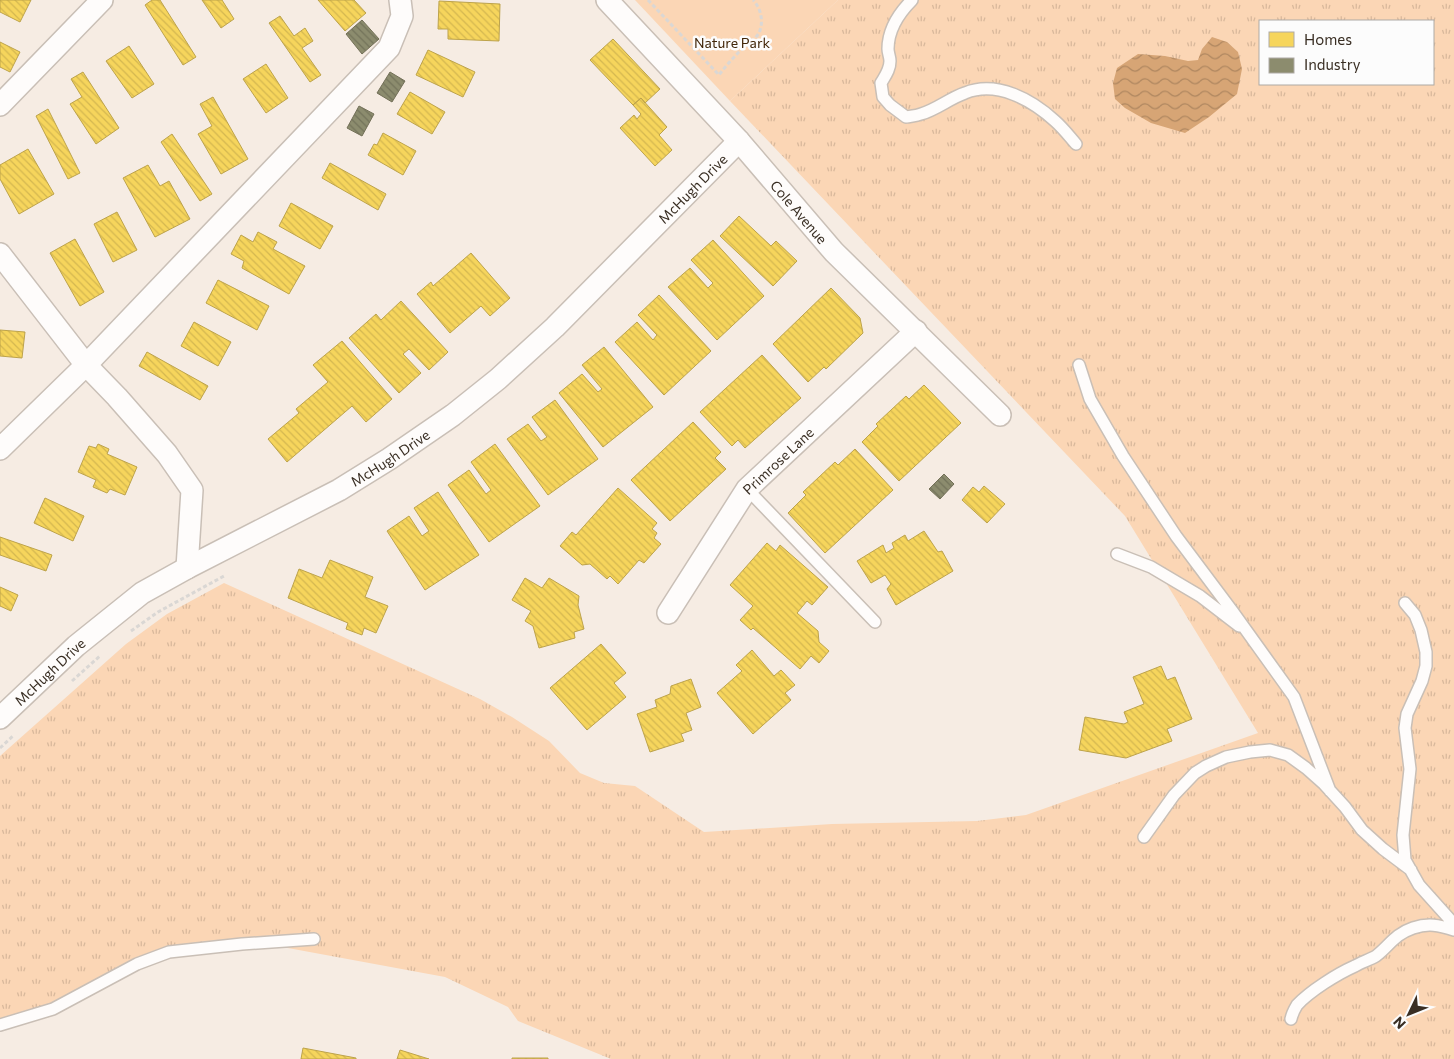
<svg xmlns="http://www.w3.org/2000/svg" width="1454" height="1059" viewBox="0 0 1454 1059" font-family="Commissioner,sans-serif">
<defs>
<pattern id="grass-tufts" width="24" height="20" patternUnits="userSpaceOnUse" patternTransform="scale(1.25)"><rect width="24" height="20" fill="#fbd6b5"/><path d="M3 7l-1-3M5 7V3M7 7l1-3M15 17l-1-3M17 17v-4M19 17l1-3" fill="none" stroke="#d8b89b"/></pattern>
<pattern id="water-waves" width="16" height="10" patternUnits="userSpaceOnUse" patternTransform="scale(1.25)"><rect width="16" height="10" fill="#d7a575"/><path d="M0 5q4-4 8 0t8 0" fill="none" stroke="#af8760"/></pattern>
<pattern id="homes-back-hatch" width="6" height="6" patternUnits="userSpaceOnUse" patternTransform="scale(1.25)"><rect width="6" height="6" fill="#f6d55c"/><path d="M-1 5l2 2M0 0l6 6M5-1l2 2" fill="none" stroke="#d4b750"/></pattern>
<pattern id="industry-back-hatch" width="6" height="6" patternUnits="userSpaceOnUse" patternTransform="scale(1.25)"><rect width="6" height="6" fill="#8c8c6e"/><path d="M-1 5l2 2M0 0l6 6M5-1l2 2" fill="none" stroke="#73735a"/></pattern>
</defs>
<rect width="100%" height="100%" fill="#f6ece3"/>
<path fill="url(#grass-tufts)" fill-rule="evenodd" d="M838,0H1454V1059H611L518,1021L508,1007L445,977L277,946L154,956L74,1000L0,1025V756L126,644L167,614L224,583L480,699L512,717L549,741L580,773L604,783L635,786L704,832L832,824L977,821L1026,815L1258,733L1125,516L730,101ZM1260,21H1433V84H1260Z"/>
<path fill="#fbd6b5" d="M635,0H838L730,101Z"/>
<path fill="url(#water-waves)" d="M1212,37L1227,42L1238,52L1242,69L1237,94L1209,117L1185,133L1151,123L1125,108L1115,99L1113,83L1117,68L1138,54L1165,56L1188,61L1198,60L1202,49Z"/>
<path fill="url(#homes-back-hatch)" stroke="#bda34b" d="M0,0H31L20,22L0,12Z
M152,0H160L196,57L183,65L145,5Z
M202,0H222L234,19L221,28Z
M318,0H354L366,13L345,31Z
M439,1L500,4L499,41L448,39V29H438Z
M280,16L294,36L305,28L313,41L302,48L321,75L310,82L269,23Z
M613,39L660,89L645,103L641,98L633,105L590,60Z
M0,42L20,52L10,72L0,67Z
M129,46L154,84L132,98L106,61Z
M428,50L475,72L463,97L416,75Z
M266,64L288,98L266,113L243,79Z
M83,72L119,128L96,144L70,104L82,97L71,79Z
M410,92L445,112L432,134L397,114Z
M213,97L248,159L221,174L198,134L212,126L200,104Z
M641,98L667,127L659,135L672,150L655,166L620,128L634,115L637,119L641,114L633,105Z
M48,109L80,173L68,179L36,116Z
M383,133L416,151L403,175L368,155L374,144L377,145Z
M172,134L212,194L200,201L161,142Z
M28,149L54,194L19,214L0,179V165Z
M330,163L386,194L378,210L322,178Z
M148,165L160,186L169,181L190,219L155,237L123,178Z
M291,203L333,226L320,249L279,226Z
M117,212L137,250L113,262L94,224Z
M739,216L771,246L776,241L797,261L773,286L720,236Z
M258,232L277,242L273,249L305,266L289,294L242,268L244,261L231,254L241,235L253,242Z
M75,239L104,292L80,306L50,253Z
M713,240L764,296L717,340L668,287L690,268L708,288L713,283L691,260Z
M471,253L510,298L490,316L481,306L450,333L417,294L431,282L433,286Z
M218,280L269,306L257,330L206,303Z
M831,288L860,318L863,333L826,369L824,367L808,382L773,344Z
M659,295L711,351L664,395L615,342L637,322L653,340L657,335L638,315Z
M401,301L448,352L429,370L409,349L403,354L421,373L399,393L349,338L376,314L381,320Z
M194,322L231,342L218,366L181,346Z
M0,330L25,332L22,358L0,356Z
M342,341L392,399L366,422L352,406L287,462L268,439L299,413L296,409L328,382L313,365Z
M604,347L653,407L603,447L559,393L582,374L598,392L602,389L582,365Z
M147,352L208,386L200,400L139,366Z
M762,355L801,398L745,448L738,440L732,446L700,412Z
M924,385L961,423L899,481L862,442L878,426L876,424L906,396L909,399Z
M555,400L598,459L548,495L507,439L528,424L541,441L547,437L532,417Z
M693,422L721,452L715,458L726,469L670,521L631,480Z
M98,444L109,449L107,454L137,467L125,495L110,489L107,493L93,487L96,480L78,472L89,446L96,448Z
M495,444L540,506L489,542L448,485L469,470L486,494L491,490L471,462Z
M855,449L893,490L825,553L788,513L806,495L803,492L835,462L838,465Z
M984,486L1005,504L987,523L962,500L973,487L979,492Z
M618,488L657,523L652,529L657,533L654,538L661,544L644,563L639,560L618,584L610,576L607,579L590,564L582,565L560,546L572,532L576,535Z
M438,492L479,555L425,590L387,531L409,516L422,536L429,531L414,508Z
M45,498L84,516L73,541L34,523Z
M924,531L938,552L942,551L953,571L896,605L887,589L891,584L885,575L871,583L857,561L883,545L886,553L894,548L892,543L905,535L908,541Z
M0,537L52,555L46,571L0,555Z
M767,543L776,551L780,545L828,587L812,605L807,601L797,613L818,631L819,642L829,651L819,663L811,656L800,669L753,628L751,630L740,620L753,606L730,585Z
M330,560L373,577L365,597L388,606L376,633L364,628L362,635L346,629L348,623L288,598L299,569L322,578Z
M525,578L542,588L549,578L579,596L578,605L584,629L574,632L575,638L539,648L533,626L525,621L531,611L512,600Z
M0,587L18,595L11,611L0,606Z
M601,644L626,673L614,683L626,697L587,730L550,688Z
M752,650L774,676L781,670L795,685L785,693L791,700L753,734L717,693L742,671L736,665Z
M1161,666L1167,680L1175,677L1192,719L1167,729L1172,741L1126,758L1079,750L1085,717L1124,724L1128,722L1124,712L1144,704L1133,677Z
M691,679L701,707L686,713L692,730L681,734L684,741L650,752L637,714L657,707L655,700L670,694L671,686Z
M303,1048L356,1058V1059H301Z
M400,1050L429,1059H397Z
M512,1058H548V1059H512Z"/>
<path fill="url(#industry-back-hatch)" stroke="#737058" d="M362,20L379,39L362,54L346,34Z
M390,72L405,81L392,102L377,93Z
M359,106L374,114L362,136L347,128Z
M944,474L954,484L940,499L929,489Z"/>
<g fill="none" stroke-linecap="round" stroke-linejoin="round">
<defs>
<path id="lane" d="M912,0C899,13 888,30 888,49C888,53 890,57 890,61C890,70 885,76 881,83L883,97L890,105L906,117C911,116 916,116 921,114C936,110 950,98 965,93C997,80 1032,100 1055,121C1063,128 1069,136 1076,144
M1079,365L1090,399L1123,456L1176,536L1233,612L1294,697L1330,791
M747,489L875,622
M1117,554L1151,567L1200,596L1239,626
M1405,603L1415,615L1421,630L1426,652V666L1422,681L1407,714L1405,728L1410,769L1403,835L1405,860L1419,885L1454,924
M1144,837L1174,795L1195,773L1206,766L1226,757L1250,752L1270,750L1288,755L1306,768L1324,784L1345,807L1362,830L1383,849L1411,870
M1291,1019C1292,1014 1294,1010 1297,1005C1310,991 1337,974 1355,966C1362,962 1369,960 1376,956C1389,946 1395,934 1413,928C1428,923 1439,925 1454,930
M0,1025L53,1009L137,964L169,952L242,944L314,939"/>
<g id="street">
<path id="s1" d="M607,0L739,141L834,252L1000,415"/>
<path d="M0,105L102,0"/>
<path d="M0,254L86,365L117,397L167,454L192,490L187,568"/>
<path d="M0,449L86,365L389,48L402,16L400,0"/>
<path id="s2" d="M668,613L747,489L916,331"/>
<path id="s3" d="M0,718L76,646L142,593L187,568L339,490L389,459L453,415L498,379L555,327L739,141"/>
</g>
</defs>
<use href="#lane" stroke="#c9bfb6" stroke-width="14"/>
<use href="#street" stroke="#c9bfb6" stroke-width="24"/>
<path stroke="#dad7d4" stroke-width="3" stroke-dasharray="4 2.5" stroke-linecap="butt" d="M648,0L719,75C725,67 732,59 739,52C745,46 755,40 759,33C764,22 761,8 753,0
M131,631L158,612L224,576
M72,681L101,655
M0,748L14,735"/>
<use href="#lane" stroke="#fefcfb" stroke-width="11"/>
<use href="#street" stroke="#fefcfb" stroke-width="21"/>
</g>
<g text-anchor="middle" dominant-baseline="central" stroke-width="5" stroke-linejoin="round" paint-order="stroke">
<g font-size="14" fill="#412609" stroke="#fcfcfc">
<text x="732" y="42">Nature Park</text>
</g>
<g font-size="14" fill="#392e23" stroke="#fcfcfc">
<text stroke="none"><textPath href="#s3" startOffset="878">McHugh Drive</textPath></text>
<text stroke="none"><textPath href="#s1" startOffset="286">Cole Avenue</textPath></text>
<text stroke="none"><textPath href="#s3" startOffset="472">McHugh Drive</textPath></text>
<text stroke="none"><textPath href="#s2" startOffset="189">Primrose Lane</textPath></text>
<text stroke="none"><textPath href="#s3" startOffset="68">McHugh Drive</textPath></text>
</g>
</g>
<rect x="1259" y="20" width="175" height="65" fill="#fcfcfc" stroke="#aeaaa5"/>
<rect x="1269" y="32" width="25" height="15" fill="#f6d55c" stroke="#aeaaa5"/>
<text x="1304" y="45" font-size="15" fill="#392e23">Homes</text>
<rect x="1269" y="58" width="25" height="15" fill="#8c8c6e" stroke="#aeaaa5"/>
<text x="1304" y="70" font-size="15" fill="#392e23">Industry</text>
<g transform="translate(1409 1014) rotate(227)" stroke="#fcfcfc" stroke-width="4" paint-order="stroke">
<path d="M0-4L9 19L0 12L-9 19Z" fill="#392e23"/>
<text y="-8" font-size="14" font-weight="bold" text-anchor="middle" fill="#392e23">N</text>
</g>
</svg>
